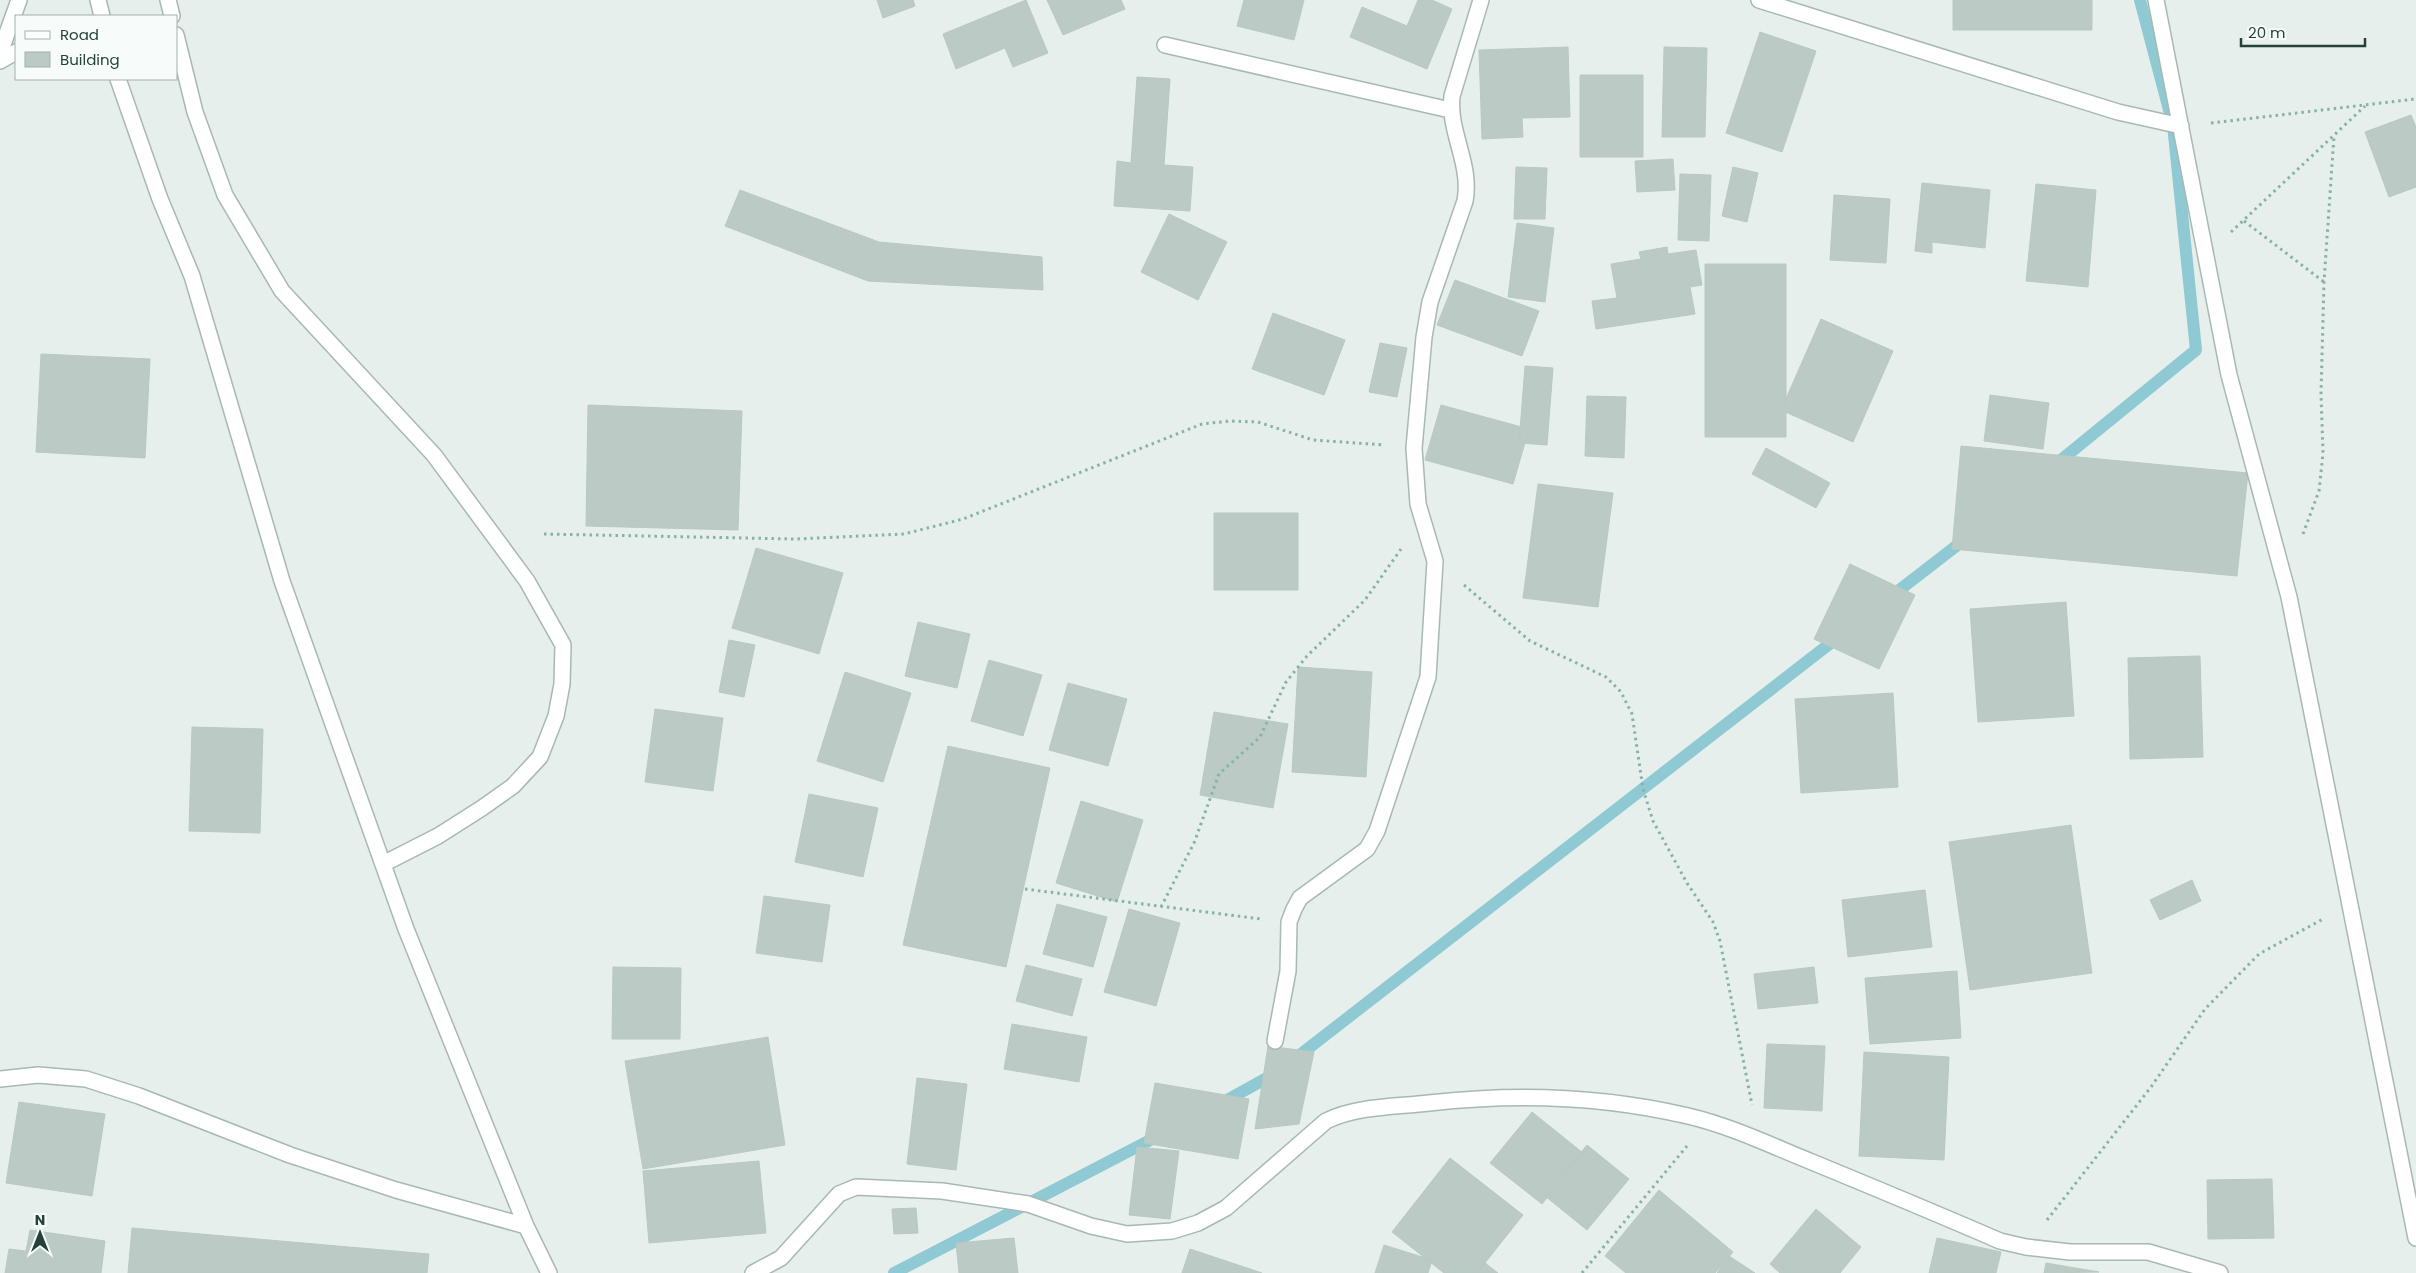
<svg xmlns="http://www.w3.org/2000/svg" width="2416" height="1273" viewBox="0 0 2416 1273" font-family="Poppins,sans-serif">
<rect width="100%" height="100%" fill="#e6efeb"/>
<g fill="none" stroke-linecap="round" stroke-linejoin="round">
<path stroke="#8ec9d4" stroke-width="12" d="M2055,465L2196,350L2173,125L2140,0
M1889,598L1964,540
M1292,1061L1841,635
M1220,1104L1276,1073
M894,1273L1160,1135"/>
</g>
<path fill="#bbcac4" stroke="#b8c9c2" d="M877,0H913L915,6L883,18Z
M1026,0L1048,53L1013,67L1005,48L956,69L943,34Z
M1047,0H1121L1125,9L1063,35Z
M1244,0H1304L1294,40L1237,26Z
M1418,0H1432L1452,9L1427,69L1350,37L1362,7L1407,26Z
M1953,0H2092V30H1953Z
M1760,32L1816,51L1782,152L1726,133Z
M1568,47L1570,117L1522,118L1523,137L1482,139L1479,50Z
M1664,47L1707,48L1705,137H1662Z
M1580,75H1643V157H1580Z
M1137,77L1170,79L1164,165L1193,167L1190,211L1114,206L1117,161L1131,163Z
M2411,115L2416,127V187L2389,197L2365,132Z
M1673,159L1675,190L1637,192L1635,161Z
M1516,167L1547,168L1545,219H1514Z
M1733,167L1758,173L1747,222L1722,216Z
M1680,174L1711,175L1709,241L1678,240Z
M1922,183L1990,190L1985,248L1932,242V253L1915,251Z
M2036,184L2096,190L2088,287L2026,281Z
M740,190L879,242L1042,257L1043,290L868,281L725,226Z
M1834,195L1890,199L1886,263L1830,260Z
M1169,214L1227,242L1198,300L1141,272Z
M1517,223L1554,228L1545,302L1508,297Z
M1667,247L1668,254L1696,250L1702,285L1690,287L1695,314L1596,329L1592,301L1617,298L1611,264L1641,259L1639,252Z
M1705,264H1786V437H1705Z
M1455,280L1539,311L1522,356L1437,325Z
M1273,313L1345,340L1324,395L1252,369Z
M1821,319L1893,351L1853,442L1781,410Z
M1380,343L1407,348L1397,397L1369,392Z
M41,354L150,359L145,458L36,452Z
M1525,366L1553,368L1547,445L1519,443Z
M1990,395L2049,403L2043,449L1984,441Z
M1587,396L1626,397L1624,458L1585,456Z
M588,405L742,411L738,530L586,526Z
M1441,405L1529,429L1513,484L1425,460Z
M1961,446L2248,473L2237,576L1952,549Z
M1766,448L1830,483L1816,508L1752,474Z
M1538,484L1613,493L1598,607L1523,598Z
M1214,513H1298V590H1214Z
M756,548L843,573L819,654L732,628Z
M1850,564L1915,595L1879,669L1814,639Z
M2066,602L2074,716L1978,722L1970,609Z
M918,622L970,634L957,688L905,676Z
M729,640L755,645L744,697L719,692Z
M2200,656L2203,757L2130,759L2128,658Z
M989,660L1042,675L1023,736L971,721Z
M1298,667L1372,672L1366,777L1292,772Z
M845,672L911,693L883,782L817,761Z
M1068,683L1127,699L1108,766L1049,750Z
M1893,693L1898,787L1801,793L1795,699Z
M655,709L723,718L713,791L645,782Z
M1214,712L1288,724L1273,808L1200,795Z
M192,727L263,729L260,833L189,831Z
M948,746L1050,768L1006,967L903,945Z
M809,794L878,808L863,877L795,862Z
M1081,801L1143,820L1117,902L1056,883Z
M2071,825L2092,973L1970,990L1949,842Z
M2192,880L2201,901L2160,920L2150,900Z
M1925,890L1932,947L1848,957L1842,900Z
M764,896L830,905L822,962L756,953Z
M1057,904L1107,917L1093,967L1043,954Z
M1129,909L1180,923L1156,1006L1104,992Z
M1026,965L1082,979L1072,1016L1016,1001Z
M613,967L681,968L680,1039H612Z
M1814,967L1818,1003L1758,1009L1754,974Z
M1957,971L1961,1038L1870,1044L1865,978Z
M1012,1024L1087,1037L1079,1082L1004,1069Z
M768,1037L785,1145L643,1169L625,1061Z
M1767,1044L1825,1046L1822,1111L1764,1108Z
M1268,1046L1314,1052L1299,1124L1255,1129Z
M1864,1052L1949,1057L1944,1160L1859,1156Z
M917,1078L967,1084L956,1170L907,1164Z
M1155,1083L1249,1099L1238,1159L1144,1143Z
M19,1102L105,1114L92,1196L6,1183Z
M1532,1112L1583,1153L1542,1204L1490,1163Z
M1587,1145L1629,1179L1587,1230L1545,1196Z
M1137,1147L1179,1151L1170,1219L1129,1215Z
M1450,1158L1523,1215L1477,1273H1444L1392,1232Z
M759,1161L766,1233L649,1243L643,1171Z
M2272,1179L2274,1238L2208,1239L2207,1180Z
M1659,1190L1733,1252L1715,1273H1626L1605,1256Z
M916,1208L918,1233L894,1234L892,1209Z
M1816,1209L1861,1247L1840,1273H1780L1770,1264Z
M132,1228L429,1254L427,1273H128Z
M30,1230L105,1241L101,1273H5L9,1249L26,1251Z
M1014,1238L1018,1273H959L956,1243Z
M1937,1238L2001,1252L1996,1273H1929Z
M1384,1245L1432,1260L1428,1273H1375Z
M1190,1249L1262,1273H1182Z
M1476,1256L1498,1273H1463Z
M1729,1256L1755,1273H1717Z
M2046,1263L2099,1272L2044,1273Z"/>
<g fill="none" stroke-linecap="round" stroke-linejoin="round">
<defs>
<path id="minor" d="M98,0L102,16
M168,0L172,16
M1759,0L2118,112L2181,126
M2156,0L2229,375L2289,597L2416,1238
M176,35L195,112L225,195L282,291L434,455L527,581L563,645L562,684L556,716L540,757L513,786L482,808L438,836L383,864
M1165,45L1450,110
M0,53L19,0
M0,61L16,52
M118,79L160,199L192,276L282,581L406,929L526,1226L549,1273
M1275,1041L1288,971L1289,922L1294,909L1300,898L1367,849L1377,831L1428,677L1435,561L1418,504L1414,448L1424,337L1430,302L1465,201C1472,164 1448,132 1452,96L1481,0
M0,1079L38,1075L86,1079L139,1096L290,1155L396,1190L526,1226
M753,1273L781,1258L839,1194L856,1187L942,1191L1028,1204L1091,1226L1127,1234L1172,1231L1198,1223L1226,1208L1326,1121C1357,1106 1395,1107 1429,1103C1516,1093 1603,1096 1688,1116C1731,1126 1772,1146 1812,1162C1875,1188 1938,1214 2000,1241L2026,1247L2070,1252H2148L2220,1273"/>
</defs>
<use href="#minor" stroke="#a8b8b2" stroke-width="18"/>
<path stroke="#86b3a5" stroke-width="3" stroke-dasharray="2.5 4" stroke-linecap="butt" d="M2211,123L2416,99
M2244,221L2324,282
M2231,232L2365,106
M544,534L796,539L904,534L963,519L1202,424L1230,421L1258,422L1313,440L1385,445
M2303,534L2319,491L2323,453L2321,394L2324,282L2334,136
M1464,585L1530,641L1606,677L1621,692L1632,714L1643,789L1653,821L1687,883L1713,922L1720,941L1752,1105
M1025,889L1261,919
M1161,907L1194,843L1219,774L1260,737L1286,682L1307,656L1365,600L1401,549
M2047,1220L2151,1087L2205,1009L2259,954L2323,919
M1582,1273L1687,1146"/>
<use href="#minor" stroke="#fff" stroke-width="15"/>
</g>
<rect x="15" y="15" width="162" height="65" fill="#f7fbf9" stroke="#a3b1ad"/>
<rect x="25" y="31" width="25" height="8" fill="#ffffff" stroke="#a3b1ad"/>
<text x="60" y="40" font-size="15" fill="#24423a">Road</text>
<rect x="25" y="52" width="25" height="15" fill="#bbcac4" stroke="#a3b1ad"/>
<text x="60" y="65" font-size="15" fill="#24423a">Building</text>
<g transform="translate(40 1233)" stroke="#f7fbf9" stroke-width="4" paint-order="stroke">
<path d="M0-4L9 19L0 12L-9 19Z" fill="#24423a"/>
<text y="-8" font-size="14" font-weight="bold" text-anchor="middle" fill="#24423a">N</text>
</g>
<path d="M2241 38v8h124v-8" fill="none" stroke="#24423a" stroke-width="2.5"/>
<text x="2248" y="38" font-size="15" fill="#24423a" stroke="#f7fbf9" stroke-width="4" paint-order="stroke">20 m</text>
</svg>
